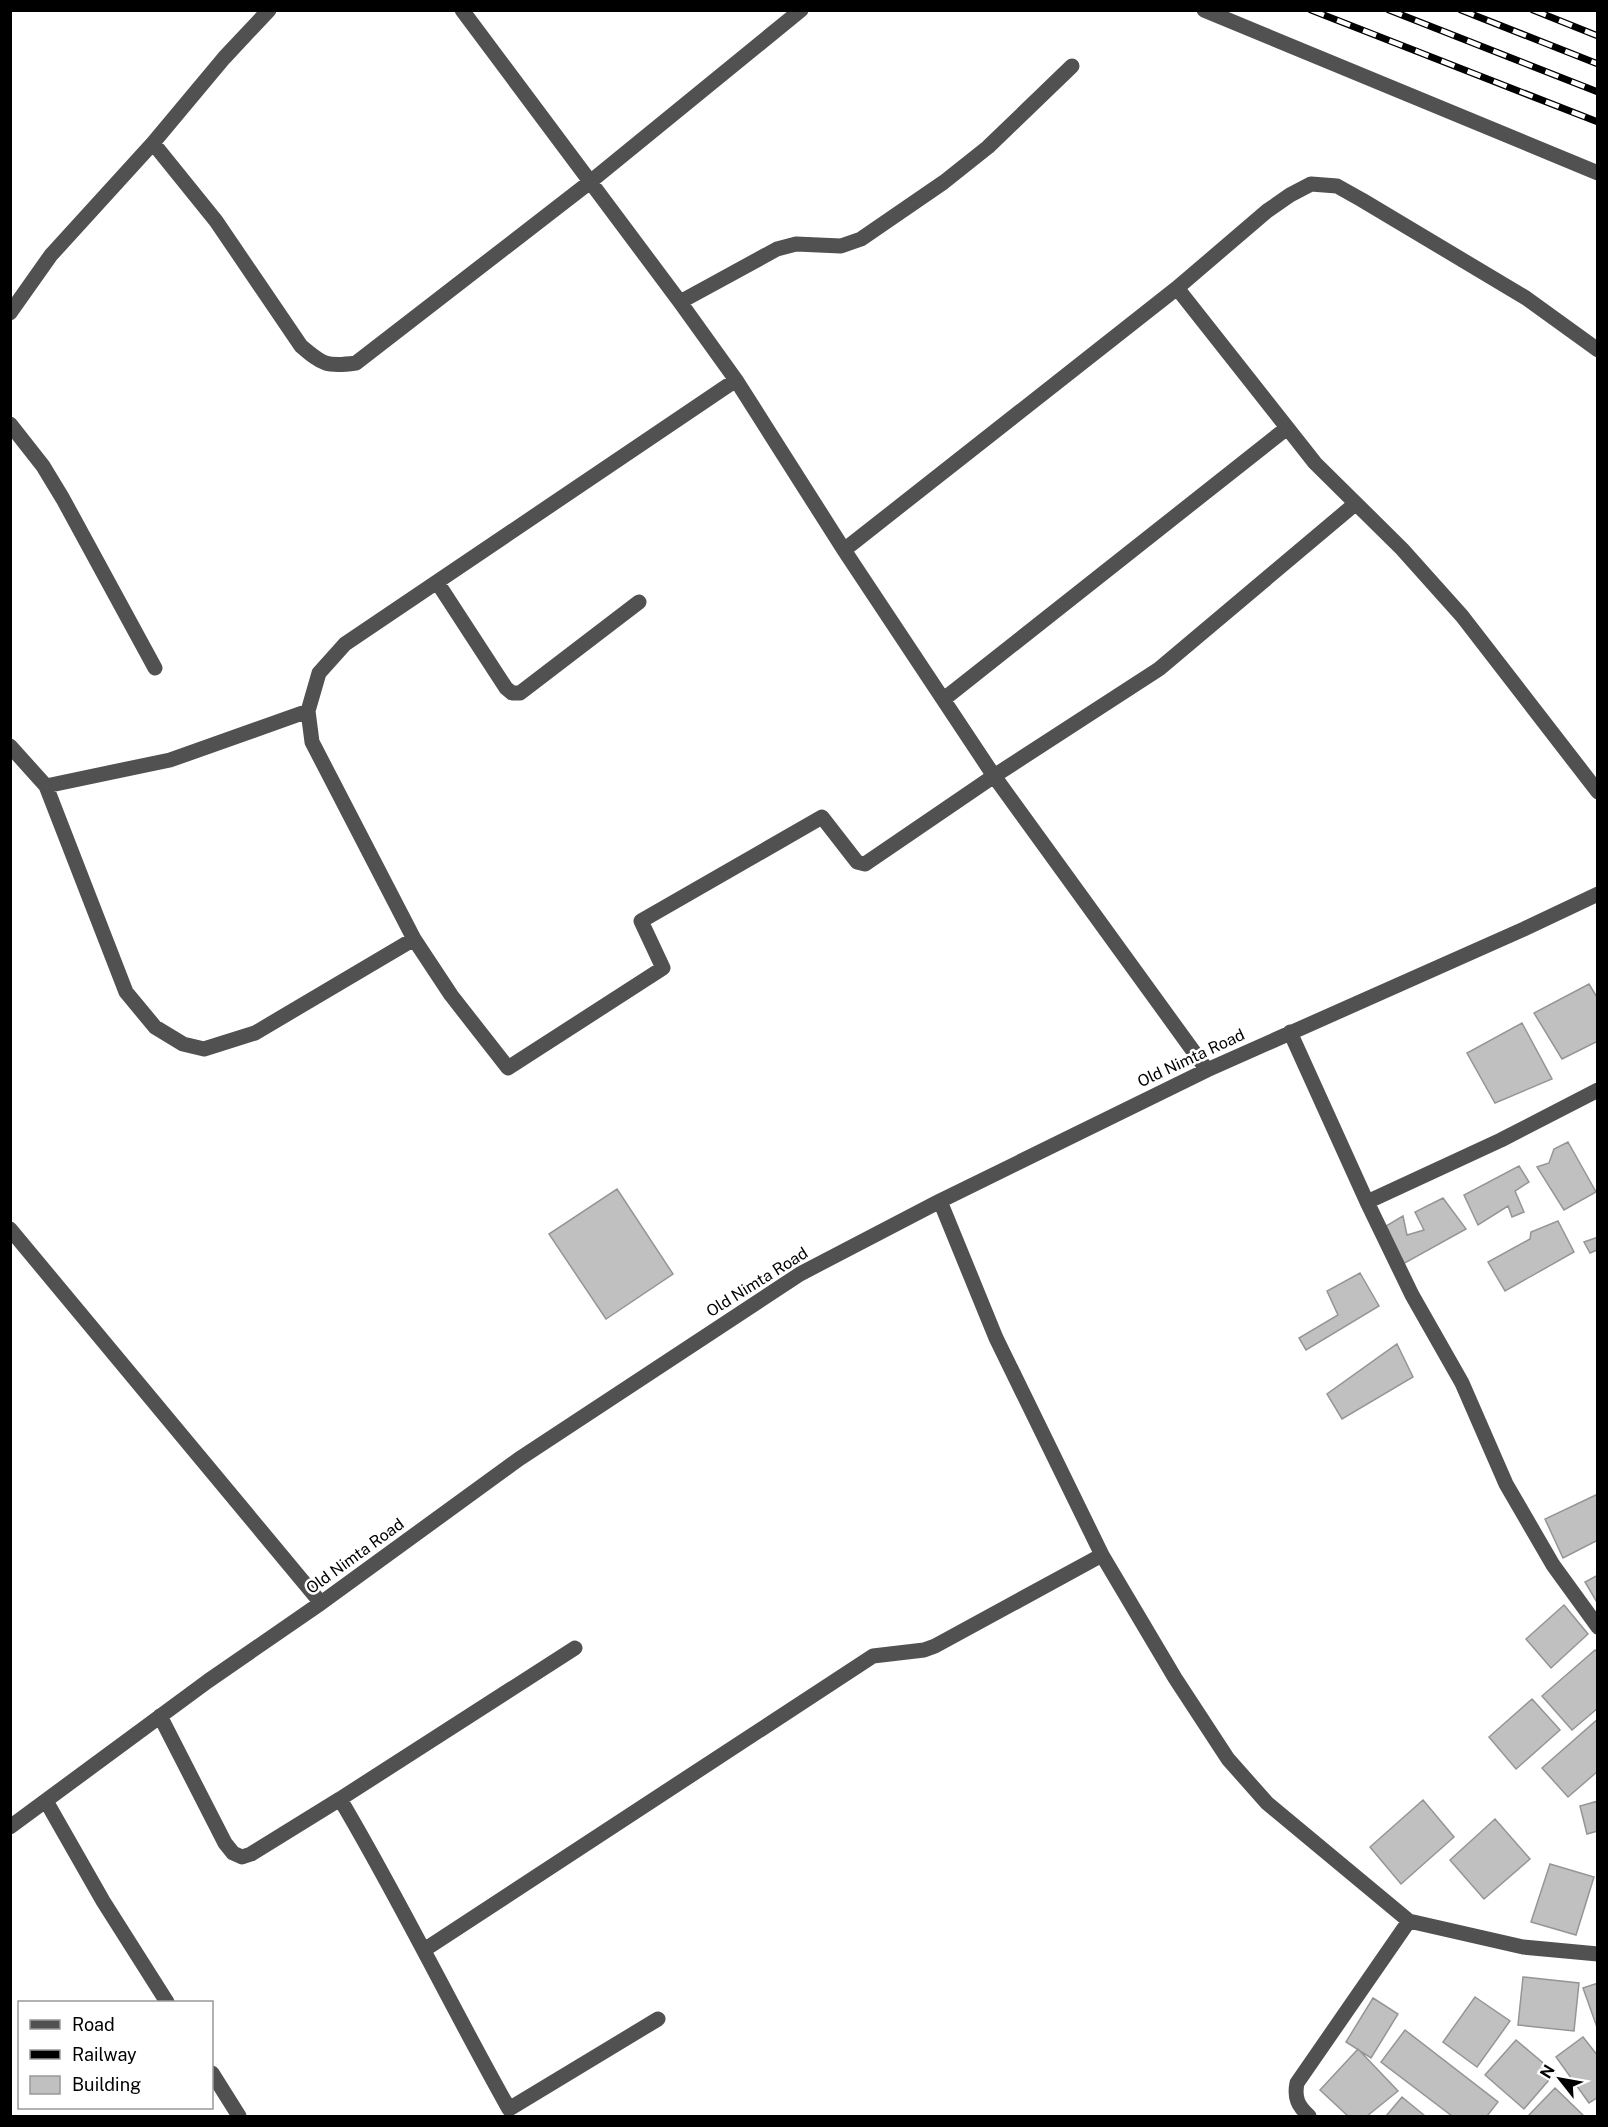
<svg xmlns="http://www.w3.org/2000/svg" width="1608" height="2127" viewBox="0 0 1608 2127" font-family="'Public Sans',sans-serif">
<rect width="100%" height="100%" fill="#fff"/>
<path fill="#c0c0c0" stroke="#959595" stroke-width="1.5" d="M1589,984L1598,999V1041L1562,1059L1534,1013Z
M1522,1023L1552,1079L1495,1103L1467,1053Z
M1568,1142L1596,1192L1564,1210L1537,1167L1549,1163L1554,1149Z
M1519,1166L1529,1182L1515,1191L1524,1212L1512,1217L1508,1206L1478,1225L1464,1195Z
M617,1189L673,1274L606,1319L549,1234Z
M1443,1198L1466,1229L1403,1264L1386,1226L1403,1216L1407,1235L1424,1230L1415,1212Z
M1558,1221L1574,1252L1505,1291L1488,1262L1530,1239L1531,1232Z
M1598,1237V1252L1597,1250L1590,1253L1584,1242Z
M1360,1273L1379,1306L1306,1350L1299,1338L1338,1315L1327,1291Z
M1397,1344L1413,1377L1342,1419L1327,1394Z
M1598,1494V1540L1563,1558L1545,1519Z
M1598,1575V1604L1585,1582Z
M1564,1605L1588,1634L1551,1668L1526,1639Z
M1595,1650L1598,1653V1708L1572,1730L1542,1696Z
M1532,1699L1560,1730L1516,1769L1489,1737Z
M1598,1719V1771L1568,1797L1542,1768Z
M1423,1800L1454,1837L1401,1884L1370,1847Z
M1598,1801V1831L1587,1834L1580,1806Z
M1495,1819L1530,1859L1484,1899L1450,1860Z
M1550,1864L1594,1877L1576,1935L1531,1922Z
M1523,1977L1579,1983L1574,2031L1518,2025Z
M1598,1983V2030L1583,1988Z
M1475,1997L1510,2021L1477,2067L1443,2042Z
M1373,1998L1398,2014L1371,2058L1346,2042Z
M1405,2030L1498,2102L1487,2116H1452L1381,2062Z
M1583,2037L1598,2056V2097L1589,2103L1556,2057Z
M1516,2040L1555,2073L1524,2109L1485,2075Z
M1358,2049L1398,2091L1367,2116H1348L1320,2090Z
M1555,2088L1584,2116H1528Z
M1402,2097L1425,2116H1386Z"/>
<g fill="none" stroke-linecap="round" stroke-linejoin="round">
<path stroke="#515151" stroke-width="15" d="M462,10L680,302L736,380L844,550L994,776L1207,1070
M1204,10L1598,173
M153,143L216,221L301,346C323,365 327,367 356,363L590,182L801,10
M1177,288L1315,463L1402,549L1462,616L1598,792
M680,302L777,249L796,244L841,246L861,239L944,182L988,147L1072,66
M10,313L51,255L153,143L224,58L269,10
M736,380L345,644L319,673L308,711L312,742L414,939L451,995L508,1068L663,968L641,921L822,817L857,862L865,864L994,776L1159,669L1355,504
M10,424L43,466L63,499L155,668
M844,550L1177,288L1267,211L1290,195L1311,184L1337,186L1362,200L1526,298L1598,350
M437,582L506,688L512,693H520L639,602
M944,699L1287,428
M10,746L46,786L126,992L155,1027L183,1044L204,1049L255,1033L414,939
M46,786L170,760L308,711
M1290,1032L1367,1202L1412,1295L1462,1383L1506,1484L1553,1565L1598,1627
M940,1201L996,1338L1102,1555L1175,1678L1228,1759L1267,1803L1409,1921L1523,1947L1598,1954
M1367,1202L1501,1140L1598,1090
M10,1229L321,1603
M160,1716L225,1843L233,1853L242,1857L251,1854L340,1799C400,1900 451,2006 509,2109L658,2019
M340,1799L575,1648
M46,1801L103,1901L167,2002
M10,1827L208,1681L321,1603L519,1459L800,1274L940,1201L1207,1070L1524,929L1598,894
M424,1950L873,1656L924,1650L935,1646L1102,1555
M212,2073L239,2116
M1309,2116C1298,2106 1294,2098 1297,2083L1409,1921"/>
<defs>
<path id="rail" d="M1311,10L1598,122
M1389,10L1598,92
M1461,10L1598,64
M1533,10L1598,36"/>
</defs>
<use href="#rail" stroke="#000" stroke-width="7"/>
<use href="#rail" stroke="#fff" stroke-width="4.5" stroke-dasharray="14" stroke-linecap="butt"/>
</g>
<g text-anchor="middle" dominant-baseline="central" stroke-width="5" stroke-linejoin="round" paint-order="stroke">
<g font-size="16" fill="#000" stroke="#fff">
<text transform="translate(1191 1058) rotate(-25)">Old Nimta Road</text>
<text transform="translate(757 1282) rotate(-32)">Old Nimta Road</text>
<text transform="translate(355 1556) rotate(-36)">Old Nimta Road</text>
</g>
</g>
<rect width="1608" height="2127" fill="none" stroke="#000000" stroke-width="24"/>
<rect x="18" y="2001" width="195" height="108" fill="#ffffff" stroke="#999999" stroke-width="1.5"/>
<rect x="30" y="2020" width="30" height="9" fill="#515151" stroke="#999999" stroke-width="1.5"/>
<text x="72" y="2031" font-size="18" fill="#000000">Road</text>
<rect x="30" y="2050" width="30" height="9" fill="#000000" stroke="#999999" stroke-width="1.5"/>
<text x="72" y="2061" font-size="18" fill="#000000">Railway</text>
<rect x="30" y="2076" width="30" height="18" fill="#c0c0c0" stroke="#999999" stroke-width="1.5"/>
<text x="72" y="2091" font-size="18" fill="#000000">Building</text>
<g transform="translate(1560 2079) rotate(301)" stroke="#ffffff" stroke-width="4.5" paint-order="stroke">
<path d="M0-4.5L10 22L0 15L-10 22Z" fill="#000000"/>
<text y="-9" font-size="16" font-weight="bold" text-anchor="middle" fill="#000000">N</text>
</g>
</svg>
